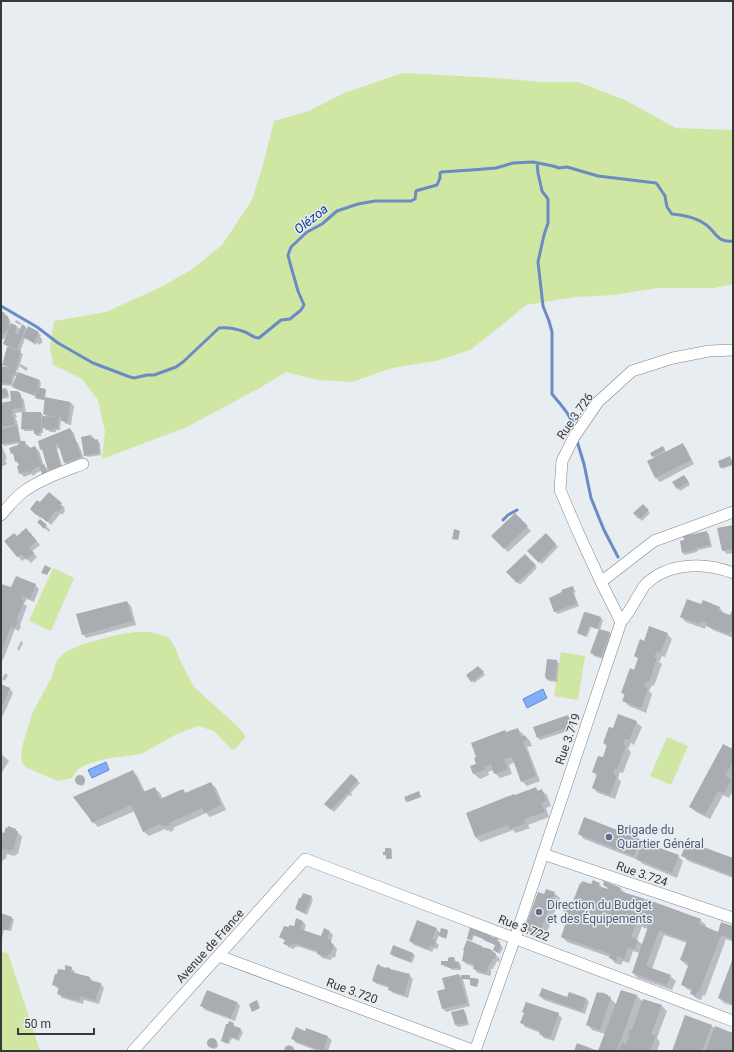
<svg xmlns="http://www.w3.org/2000/svg" width="734" height="1052" viewBox="0 0 734 1052" font-family="Roboto,sans-serif">
<rect width="100%" height="100%" fill="#e8edf2"/>
<path fill="#d0e6a3" d="M403,73L496,78L542,82H578L625,100L676,128L733,130V284L714,288H658L614,295L576,297L526,305L502,325L470,350L436,361L392,368L352,382L318,380L286,372L258,389L187,427L102,459L105,432L98,400L82,379L53,365L50,347L54,321L106,312L159,288L191,270L222,245L252,200L263,165L274,121L309,111L344,93Z
M53,568L74,578L51,631L29,621Z
M135,632H151L168,637L175,647L180,660L194,687L237,726L244,734L245,738L234,750L231,749L214,731L198,726L177,734L141,754L104,759L88,764L78,769L72,778L58,781L25,767L21,760L22,747L32,714L52,676L57,660L67,651L84,644L116,635Z
M561,652L585,656L578,700L554,696Z
M667,737L688,746L671,785L650,776Z
M1,952L8,953L40,1051H1Z"/>
<path fill="#82aeff" stroke="#6b8bc4" d="M543,689L547,698L527,708L523,699Z
M106,762L109,770L92,778L88,770Z"/>
<path fill="#0003" fill-rule="evenodd" d="M1,313L5,314L7,316L10,320V324L17,327L21,330L26,328L28,330L38,333L41,335L40,337L42,339V343H41L40,345L37,343L36,345L25,338L20,352L23,354L20,364L28,368L26,371L19,366L18,371L14,369L18,373L39,381L41,383L40,388L46,390L45,398L70,402L74,406L71,425L66,424L61,419L60,430H56V432H50L48,430H46L43,427V433H41V436H37L35,434V431H25L22,429L23,412L15,413L17,417L15,418L17,421L21,442H24L28,445V447L31,449L35,447L39,451L44,466L48,469L51,479L42,470L35,474V475L33,476L32,474L24,477L20,473V466L16,461L14,455L12,453L20,443L4,446L1,442V390L6,389L8,391L9,398L1,399L2,403L12,402L16,392L24,400L26,413H41L43,415V417H47L44,414L46,400L37,399V397L16,389L13,386L1,385V367L7,368L3,364L8,347L4,344L7,335L4,339H1ZM15,376L17,377L14,383H13Z
M16,320L21,323L20,325L15,322Z
M70,429L74,433L76,441L78,443L85,461L69,466L65,463L60,448L57,449L63,469L51,472L48,470L43,451L41,449Z
M91,436L100,443L101,455L88,457L85,455Z
M1,444L7,458L5,460L7,464L1,467Z
M682,445L686,448L694,464L660,482L656,478L648,462L655,458L653,456L664,448L666,453Z
M730,457L733,465L722,469L719,461Z
M686,478L690,485L680,491L674,483Z
M49,493L65,508L64,510L65,511L62,515L61,513L51,525L42,517L40,518L31,509L40,504Z
M643,505L650,513L642,521L634,513Z
M515,515L531,531L508,552L493,536Z
M40,520L50,530L49,532L38,522Z
M733,526V553L727,554L723,550Z
M706,532L709,534L712,547L698,550L697,552L685,555L683,553Z
M30,533L40,545L32,551L37,557L31,563L26,558L22,561L5,541Z
M546,534L558,547L542,564L529,551Z
M525,555L537,568L520,585L508,572Z
M1,585L12,588L35,585L39,589L34,602L27,599L24,604L27,606L20,625L21,626L19,631L15,629L3,660L2,659L1,662Z
M572,587L576,592L574,593L579,606L558,614L555,612L550,598Z
M127,602L131,606L136,625L86,638L83,634Z
M702,606L719,607L724,613V614L731,617L733,613V638L713,630L708,626L706,625L705,629L686,622L681,617Z
M586,613L601,618L603,620L600,630L610,633L612,636L603,659L594,656L592,653L600,630L591,627L587,637L581,635L578,633Z
M667,634L672,639L665,657L662,656L659,662L662,664L654,686L652,685L649,691L652,694L646,713L629,706L624,701L625,696L622,692L634,671L639,659L635,656L645,642Z
M21,641L23,643L19,651L17,649Z
M548,660L557,661L559,663L557,682L549,681L546,678Z
M480,669L485,675L474,683L472,681Z
M5,673L8,675L5,681L2,679Z
M2,686L10,689L13,693L1,720V688Z
M568,716L570,718L574,729L540,740L538,738Z
M636,722L642,727L634,745L631,743L628,749L631,752L623,773L620,772L618,778L621,782L615,799L598,793L593,788L597,776L593,772L603,759L607,747L604,743L614,730Z
M517,729L523,734L524,737L525,736L530,741L532,746L527,747L540,781L527,786L522,781L515,762L509,765L512,774L500,778L495,773L494,770L488,772L489,775L480,779L474,774L478,764L505,731L507,733Z
M733,750V776L731,780L733,782V791L729,798L723,795L710,819L696,812L691,807Z
M1,754L9,761L1,774Z
M133,771L138,777L145,792L154,788L160,793L163,799L183,790L187,794L211,783L216,788L226,810L210,817L206,813L173,828L174,830L170,832L169,830L167,831L165,829L149,836L143,831L135,811L98,827L93,822Z
M351,775L360,783L351,793L352,795L351,796L349,795L334,812L326,804Z
M79,777L83,778L85,782L84,785L82,786L79,785L76,781L77,778Z
M536,788L538,791L541,790L547,795L551,806L546,808L549,817L528,825L530,828L516,833L513,830L481,842L475,837Z
M419,793L421,797L408,802L407,801Z
M585,819L640,840L643,844L678,856L683,861L677,878L643,864L638,860L584,839L579,834Z
M16,830L22,837L18,854H16L15,856L7,854L6,859H4L3,861L1,860V833L5,834Z
M391,849L392,850V859H387V856L384,855Z
M683,856L733,859V878L688,861Z
M605,883L621,889L626,894L645,900L646,901L700,920L706,925L705,928L718,933L733,927V942L726,939L705,996L703,995L701,1000L696,998L691,993L692,991L687,989L682,984L689,966L686,965L681,960L687,943L664,935L652,969L670,976L676,981L672,990L638,978L633,973L640,953L633,951L629,963L623,961L621,965L615,963L610,957L567,942L562,937L569,916L564,910L573,906L592,885L599,884L604,889L609,890L604,885ZM642,926L644,928L648,929L643,945L637,940Z
M554,893L560,898L544,940L530,935L525,930L544,896Z
M311,897L313,900L307,915L299,911L297,909Z
M1,914L12,918L14,920L11,931L4,930L2,939H1Z
M303,922L306,925L304,931L321,938L330,932L333,935L331,942L337,949L335,958L332,957L331,960L322,958L318,953L297,946V947H295L294,949L288,947L285,943L286,941L280,936Z
M436,929L441,933L447,931L448,932L446,939L441,937L439,935L436,942L439,945L437,949L434,948L432,952L414,945L410,941Z
M471,929L483,933L495,940L497,937L499,939L498,941L503,948L500,954L494,950L496,945L485,941L482,938L474,935L472,941L469,939Z
M482,947L483,948L491,950L500,959L499,962L497,961L493,969H491V974L490,976L478,973L474,969L475,967L466,964L463,960Z
M413,953L415,956L412,963L393,956L391,954Z
M454,958L456,963H459L461,965V970H452L449,967H445L442,964L449,962Z
M733,961V1006L724,1003L719,998Z
M71,968L75,972V974L90,978L94,982L101,984L104,988L99,1004L84,1000L83,1004L62,998L59,994L60,989L57,988L54,985L66,972Z
M391,970L409,975L413,979L408,998L393,993L389,989V988L377,984L373,981Z
M459,975L462,978L469,976L471,979L479,981L477,987L471,985V980L463,979L470,1006L446,1012L443,1008L446,990Z
M621,991L637,996L643,1002V1000L662,1006L667,1011L657,1038L660,1042L657,1051H598L605,1034L592,1030L587,1024L608,996L616,1004Z
M540,996L567,998H586L589,1002L585,1014L544,1000Z
M237,1002L240,1006L235,1021L205,1010L202,1006Z
M463,1011L466,1013L469,1025L458,1027L456,1025L452,1013Z
M558,1014L562,1018L554,1041L544,1038L540,1034L541,1033L525,1027L522,1023Z
M233,1024L236,1027L235,1028L240,1029L243,1032L239,1041L232,1038L229,1044L225,1043L223,1041Z
M712,1026L715,1029L733,1034V1051H673Z
M306,1029L328,1037L332,1040L328,1051H318L296,1043L293,1039L305,1032Z
M212,1038L216,1041L218,1045L217,1048L213,1049L209,1046L208,1042L209,1040Z"/>
<g fill="none" stroke-linecap="round" stroke-linejoin="round">
<path stroke="#6b8bc4" stroke-width="3" d="M537,163L538,173L542,191L548,199V223L544,235L538,262L543,306L549,321L552,332V394C561,405 572,416 575,431
M1,306L37,327L58,343L93,363L130,377L134,378L147,375H154L176,367L183,362L219,328C227,327 237,329 245,332C250,334 253,338 259,338L281,320L290,319L301,310L304,305L298,291L290,263L288,255L291,247L307,232L322,224L337,211L358,204L375,201H411L415,199L416,191L419,190L437,185L440,178V173L441,172L471,170L496,168L513,163L533,162L553,166L559,168L567,167L598,176L656,183L657,184L665,196L667,207L672,214C684,215 695,217 705,224C716,231 716,243 733,241
M573,430L570,424L571,420H579
M577,441L584,464L591,498L604,530L618,557
M503,520L508,515L517,510"/>
</g>
<path fill="#a9adb2" d="M1,311L5,313L4,315L8,316L9,328L1,337Z
M11,323L17,326L15,333L18,334L22,324L26,327L17,349L3,344Z
M28,326L39,332L34,343L23,337Z
M7,347L21,351L16,369L2,365Z
M1,366L16,369L15,375H12L11,384L1,383Z
M18,372L40,380L34,395L12,387Z
M37,387L46,389L44,400L35,398Z
M6,388L8,396L1,397V389Z
M10,391H17L20,393L21,395L23,408L12,409L13,414H12V417H14L15,425L1,427V403L11,401Z
M45,397L70,402L68,422L61,421V417H59L58,429L54,428V430H46V428H42V416L57,417L43,414Z
M22,412H41V431H40L39,434H34V429H21Z
M17,426L20,441L1,444V429Z
M70,428L74,438H75L81,457L64,463L58,444L48,447L55,445L61,466L48,470L42,449L40,450L38,441Z
M91,435L92,438H94L95,440L98,439L99,453L84,456L81,437Z
M20,441H25L26,447L29,446L30,448L35,446L42,465L44,464L48,475L43,477L39,466L32,470V471L29,473L28,471L19,474L17,466L19,465L17,461L15,462L13,453L11,454L9,448L18,445Z
M683,443L691,460L655,478L647,461Z
M663,446L665,450L652,457L650,453Z
M730,456L733,464L720,468L718,461Z
M684,475L689,482L677,489L672,482Z
M49,492L62,503L60,505L62,507L58,512L56,510L47,522L37,514L36,515L30,509L37,500L40,502Z
M643,504L649,510L639,519L633,513Z
M515,513L528,526L504,549L491,536Z
M40,519L47,525L44,529L37,522Z
M733,525V549L722,551L717,528Z
M26,528L37,541L29,547L34,553L26,560L22,554L17,557L4,541L14,533L17,536Z
M454,529L460,531L458,540L452,539Z
M707,531L710,545L696,548L695,550L682,553L680,541L684,540L683,536Z
M546,533L556,544L539,563L527,551Z
M525,554L536,565L517,583L506,572Z
M45,565L51,568L47,575L41,573Z
M16,576L36,584L30,599L23,596L21,600L24,601L16,621H18L15,628L11,626L1,652V584L11,587Z
M573,586L574,590L572,591L577,603L554,612L549,598L562,592L561,590Z
M687,599L701,604L703,600L720,607L718,611L730,615L732,611L733,612V633L730,632L729,634L706,626L707,623L701,621L699,624L680,617Z
M127,601L133,621L82,635L76,614Z
M584,612H586L601,617L597,629L589,626L585,636L577,633Z
M649,626L668,633L660,653L657,651L654,657L657,658L649,682L646,681L644,687L648,688L641,708L622,701L625,694L621,693L630,668L634,670L638,658L634,656L640,639L644,641Z
M599,629L610,632L601,657L590,653Z
M547,659L557,660L555,680L546,679L545,676Z
M478,666L484,672L471,682L466,675Z
M1,684L10,688L1,709Z
M618,714L637,721L629,740L625,738L623,745L626,746L617,769L615,767L613,774L617,776L610,795L592,788L597,774L592,772L598,756L603,757L607,745L603,743L609,727L613,728Z
M568,715L572,726L537,738L533,727Z
M518,728L521,737L525,735L527,740L523,742L536,776L521,782L512,757L504,759L508,769L494,774L491,764L484,767L485,770L473,774L470,766L476,764L474,758L476,757L471,743L505,730L506,732Z
M723,744L733,749V762L725,776L732,779L724,794L718,791L705,815L689,807Z
M133,770L143,792L155,787L160,799L183,789L185,793L211,782L221,805L204,813L202,808L169,823L170,825L164,827L163,825L161,826V823L143,832L131,805L92,823L90,819L73,797Z
M351,774L358,780L349,790L350,792L348,794L347,793L331,810L324,804Z
M75 780a5 5 0 1 1 10 0a5 5 0 1 1-10 0Z
M536,787L537,791L542,789L546,801L541,803L545,812L524,819L525,823L510,829L508,825L475,837L466,813L514,794L515,795Z
M419,791L421,797L406,802L404,797Z
M584,817L640,839L634,856L578,834Z
M8,826L16,829V831H18L13,850L11,849L10,851L2,849L1,852V832L4,833L6,827L8,828Z
M687,841L733,858V876L681,856Z
M643,842L679,855L672,873L636,859Z
M385,848H391V859H386V855H383V852H385Z
M593,880L600,883L598,886L608,889V887L603,885L604,881L621,888L620,891L645,899L631,937L638,940L635,949L628,947L624,959L617,956L616,961L609,958L610,954L561,937L569,913L563,911L566,902L572,904L580,883L581,884L582,881L591,884Z
M546,889L555,892L539,935L524,930L538,892L544,894Z
M303,893L312,896L305,913L295,909L299,898H301Z
M646,899L701,919L699,924L718,932L721,922L733,926V939L721,935L699,992L697,991L696,996L690,994L692,989L681,985L689,963L680,960L687,941L659,931L646,966L671,975L667,985L632,973L651,918H650L646,926L638,923Z
M1,913L12,917L9,929L7,930L1,929Z
M296,918L303,921L300,929L321,936L324,928L330,931L327,939L331,940V943L334,945L331,954H328L327,957L317,954L318,951L293,943V944H291V946L283,944L285,940L279,937L284,926L289,927V925L294,926Z
M417,920L437,928L432,939L436,941L434,946L430,945L428,949L409,941Z
M470,927L483,932L481,938L473,935L471,940L467,939Z
M441,928L448,930L446,938L439,936Z
M484,932L494,938L495,936H497V939H496L497,941H499L500,944L501,945L498,953L493,950L495,945L481,938Z
M467,940L482,946V947L490,949L493,951L496,954L495,959L493,958L489,966H488V969L486,973L473,969L474,964L462,961L464,950H463Z
M393,945L413,953L410,962L390,954Z
M451,957H454L455,961L459,962V968H449L447,967V965H441V961H448V958Z
M733,958V1004L718,998Z
M378,964L380,965V966L386,968V967L390,968V969L410,974L404,995L388,990L389,986L372,981L377,965H378Z
M65,965L72,967L71,972L90,977V980L101,983L95,1001L81,996L79,1001L57,994L59,987L52,985L55,974H57L58,969L65,970Z
M459,974L467,1003L442,1009L437,991L445,989L442,978Z
M461,975H470V978H473L479,979L476,987L470,985V979H461Z
M542,988L567,997L569,992L586,998L582,1011L539,996Z
M207,990L237,1002L231,1018L200,1006Z
M621,990L637,995L617,1051H574L577,1043L598,1051Z
M597,992L601,993V992L608,995V996L611,997L600,1030L586,1025Z
M643,999L662,1005L651,1034L656,1036L650,1051H619L622,1042L627,1044V1040H628L630,1034L628,1033L630,1029L632,1030Z
M257,1000L260,1008L252,1012L249,1004Z
M526,1002L559,1013L550,1038L539,1034L540,1031L520,1023L524,1013L522,1012Z
M464,1009L467,1023L455,1025L451,1012Z
M685,1015L712,1025L702,1051H672Z
M229,1021L234,1023L233,1026L241,1028L237,1039L230,1037L227,1043L221,1041L226,1024H228Z
M715,1026L733,1033V1051H706Z
M296,1027L305,1031L306,1028L328,1036L323,1051L291,1039Z
M207 1043a5 5 0 1 1 10 0a5 5 0 1 1-10 0Z
M289,1045L293,1047L295,1051H284L285,1047Z"/>
<g fill="none" stroke-linecap="round" stroke-linejoin="round">
<defs>
<path id="street" d="M1,515C8,507 15,498 23,492C41,479 62,472 83,464
M601,582L578,532L560,490L562,461L574,437L598,402L632,371L673,358L709,351L733,350
M621,622C628,614 633,605 638,596C641,593 642,588 645,585C668,562 705,562 733,573
M543,854L733,918
M219,956L475,1051
M133,1051L305,859L733,1021
M475,1051L515,938L621,622L601,582L654,541L733,512"/>
</defs>
<use href="#street" stroke="#7f8489" stroke-width="12"/>
<use href="#street" stroke="#fff" stroke-width="11"/>
</g>
<g fill="#5c6f8a" stroke="#e8edf2" stroke-width="1.5">
<circle cx="609" cy="837" r="4"/>
<circle cx="539" cy="912" r="4"/>
</g>
<g text-anchor="middle" dominant-baseline="central" stroke-width="3" stroke-linejoin="round" paint-order="stroke">
<g font-size="12" fill="#36383a" stroke="#e8edf2">
<text transform="translate(575 416) rotate(-55)">Rue 3.726</text>
<text transform="translate(568 739) rotate(-71)">Rue 3.719</text>
<text transform="translate(642 874) rotate(19)">Rue 3.724</text>
<text transform="translate(524 928) rotate(21)">Rue 3.722</text>
<text transform="translate(210 946) rotate(-48)">Avenue de France</text>
<text transform="translate(352 991) rotate(20)">Rue 3.720</text>
</g>
<g font-size="12" fill="#4e5e75" stroke="#e8edf2" text-anchor="start">
<text x="617" y="830">Brigade du<tspan x="617" dy="14">Quartier Général</tspan></text>
<text x="547" y="905">Direction du Budget<tspan x="547" dy="14">et des Équipements</tspan></text>
</g>
<g font-size="13" font-style="italic" fill="#0d3994" stroke="#e8edf2">
<text transform="translate(311 219) rotate(-38)">Olézoa</text>
</g>
</g>
<rect width="734" height="1052" fill="none" stroke="#36383a" stroke-width="4"/>
<path d="M18 1028v6h76v-6" fill="none" stroke="#36383a" stroke-width="2"/>
<text x="24" y="1028" font-size="12" fill="#36383a" stroke="#e8edf2" stroke-width="3" paint-order="stroke">50 m</text>
</svg>
